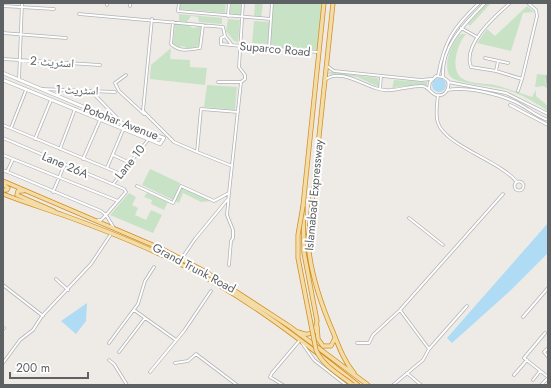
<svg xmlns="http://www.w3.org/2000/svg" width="551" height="388" viewBox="0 0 551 388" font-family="Jost,'Noto Naskh Arabic',sans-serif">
<rect width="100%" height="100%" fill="#eeebe6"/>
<path fill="#c8e2c6" d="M180,3H226L225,13L180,9Z
M231,3H242L241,15L230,14Z
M255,3H263L261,18L254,16Z
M272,3H323L319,50L269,48Z
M487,3H491L470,26L468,24Z
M527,6L534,12L523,13L511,51L477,43L487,29L495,36Z
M179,14L222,18V24L199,22L198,17L191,16L187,22L179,21Z
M228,19L240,20L238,42L234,41L226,31Z
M254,21L270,22L268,44L252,43Z
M175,23L188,25L193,28L201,26L199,46L186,49L185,47L181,46L179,48L173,45Z
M461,34H466C457,44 449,71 463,79C471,84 485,83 494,85C507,88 520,93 532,97L536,90V96L548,106V111C535,102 519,93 504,89C492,86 460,84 452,78C441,70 451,41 461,34Z
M171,48L170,59L190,60V67L207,68L205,85L150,79L151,65Z
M330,72L378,78L379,87L357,77L330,74L328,73Z
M537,74L547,75L545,82L548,83V89L544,86L535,87Z
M394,80L427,82V85L396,87V89H392Z
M207,85L237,87L235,110L204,107Z
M150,169L180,183L173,200L142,185Z
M181,187L212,201L201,202L183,193L179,203L174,201Z
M129,193L136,197L132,205L138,208L135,215L146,220L151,210L162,215L153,233L110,215Z
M147,193L168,202L164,210L151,204L152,200L144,197Z"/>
<path fill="#b0dbf4" d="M432 85a7 7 0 1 1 14 0a7 7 0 1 1-14 0Z
M548,223V253L511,290L452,343L447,338Z
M87,303L86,321L76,334L61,321Z"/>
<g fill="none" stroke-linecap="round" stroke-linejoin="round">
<defs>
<path id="minor" d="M179,3L178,11L271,19
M510,3C495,16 462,45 471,67L496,71L522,79L537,16L536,10L528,3
M107,5V3
M3,6L54,9
M130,6V3
M79,14L223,27L225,36
M228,16L229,3
M152,19L143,111L174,142L197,152
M173,22L171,44C179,52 189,50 200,48L203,25
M461,28L477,37
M3,33L66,38
M232,45L225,36L221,38V44C253,47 286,50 318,52
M269,48L272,3
M485,58L508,63
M3,59L100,65
M327,66L334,71L421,80L431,79
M496,71L498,61
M126,75L115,83L119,91L144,114
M438,76C444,41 454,27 479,3
M548,76V82
M443,77C441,45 465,24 485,3
M19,80L22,3
M325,80C338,68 362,84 375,88C390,94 406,86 421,86C429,86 430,93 436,95C445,97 450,89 448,81L443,77L436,76L430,82L429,88
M218,82H241L245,79V75L239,67L243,3
M448,82L506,93L548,114
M42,89L115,92
M380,89L381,76
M447,90C467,86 504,95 521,105C530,110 538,117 548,120
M91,91L122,123
M518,91L522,79
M438,95C437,104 435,115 438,123C446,146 500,161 517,182
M510,105L548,125
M3,125L121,174
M11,128L26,90
M3,138L124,189L126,192L106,215L101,211L3,170
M35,139L51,100
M60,149L75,109
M3,155L13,159L7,172
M113,155L130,163
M13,159L118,201
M83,159L100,120
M232,166L197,152L201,109L238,112
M107,168L123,130
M514.5 186a4.5 4.5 0 1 1 9 0a4.5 4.5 0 1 1-9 0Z
M113,184L148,140
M137,186L173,203L181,186L214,201L229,193L241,82
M53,192L64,166
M229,193L227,215L233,230V238L231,241L229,265
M409,218L443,245
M98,220H101L106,215L114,228
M182,258L195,239L228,199
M56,279L68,290
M3,285L43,316
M134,310L176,340
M400,310L429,349
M523,317L548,288
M3,329L4,328
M545,333L524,358L548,377
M109,343L138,304L145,281L154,267
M302,343L314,360L346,385
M357,343H369L373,335L400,310L503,194
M548,348L544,352L548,357
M119,352L145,318
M109,360L114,364L127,385
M3,363L20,340L33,330L42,316L91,264L111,234
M175,363L188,361L196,354L237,385
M150,372L184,331L211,291
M407,373L421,385
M514,375L527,360
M533,380L540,371
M283,385L270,377L272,373L300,340
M393,385L423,360L429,349L467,306
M541,385L548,378"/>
<path id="tertiary" d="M3,73L122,123L164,138L160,144L3,80"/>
<path id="trunk" d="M333,3L308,241C310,273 320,302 333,332C339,347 344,361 354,373
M3,181L162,249L206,272L289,326L368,385
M3,184L8,188L7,190H3
M23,191H18L17,195L54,211
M3,194C23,202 43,208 63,215C99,228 135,242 170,259C238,291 299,338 358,385
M317,326L318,339L323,346H331L335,338
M299,332C306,335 309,335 315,331L317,321L304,253L303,206L324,3"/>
</defs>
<use href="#minor" stroke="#b1b3b6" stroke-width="3.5"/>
<use href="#tertiary" stroke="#b1b3b6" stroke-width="4"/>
<use href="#trunk" stroke="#d58d1e" stroke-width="5"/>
<use href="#minor" stroke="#fff" stroke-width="2"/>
<use href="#tertiary" stroke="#fff" stroke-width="2.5"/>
<use href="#trunk" stroke="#f2dca8" stroke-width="3.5"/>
<defs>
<path id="trunk-bridge" d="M303,206L298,235V258L316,350C323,366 339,374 353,385"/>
</defs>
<use href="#trunk-bridge" stroke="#d58d1e" stroke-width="5" stroke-linecap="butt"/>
<use href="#trunk-bridge" stroke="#f2dca8" stroke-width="3.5"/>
</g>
<g text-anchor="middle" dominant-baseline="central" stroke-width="4" stroke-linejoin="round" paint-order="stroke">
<g font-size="12" fill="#5d6164" stroke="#fff">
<text transform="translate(275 49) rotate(5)">Suparco Road</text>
<text transform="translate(52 62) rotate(4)">اسٹریٹ 2</text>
<text transform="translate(77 90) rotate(2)">اسٹریٹ 1</text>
<text transform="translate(121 122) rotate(21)">Potohar Avenue</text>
<text transform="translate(130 162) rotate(-51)">Lane 10</text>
<text transform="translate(65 165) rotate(23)">Lane 26A</text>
<text transform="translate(314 195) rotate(-85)">Islamabad Expressway</text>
<text transform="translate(194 268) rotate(28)">Grand Trunk Road</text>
</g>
</g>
<rect width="551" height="388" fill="none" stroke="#5d6164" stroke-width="8"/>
<path d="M10 372v6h78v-6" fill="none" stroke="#5d6164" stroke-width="2"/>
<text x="16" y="372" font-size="12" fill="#5d6164" stroke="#ffffff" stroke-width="3" paint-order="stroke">200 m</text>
</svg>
